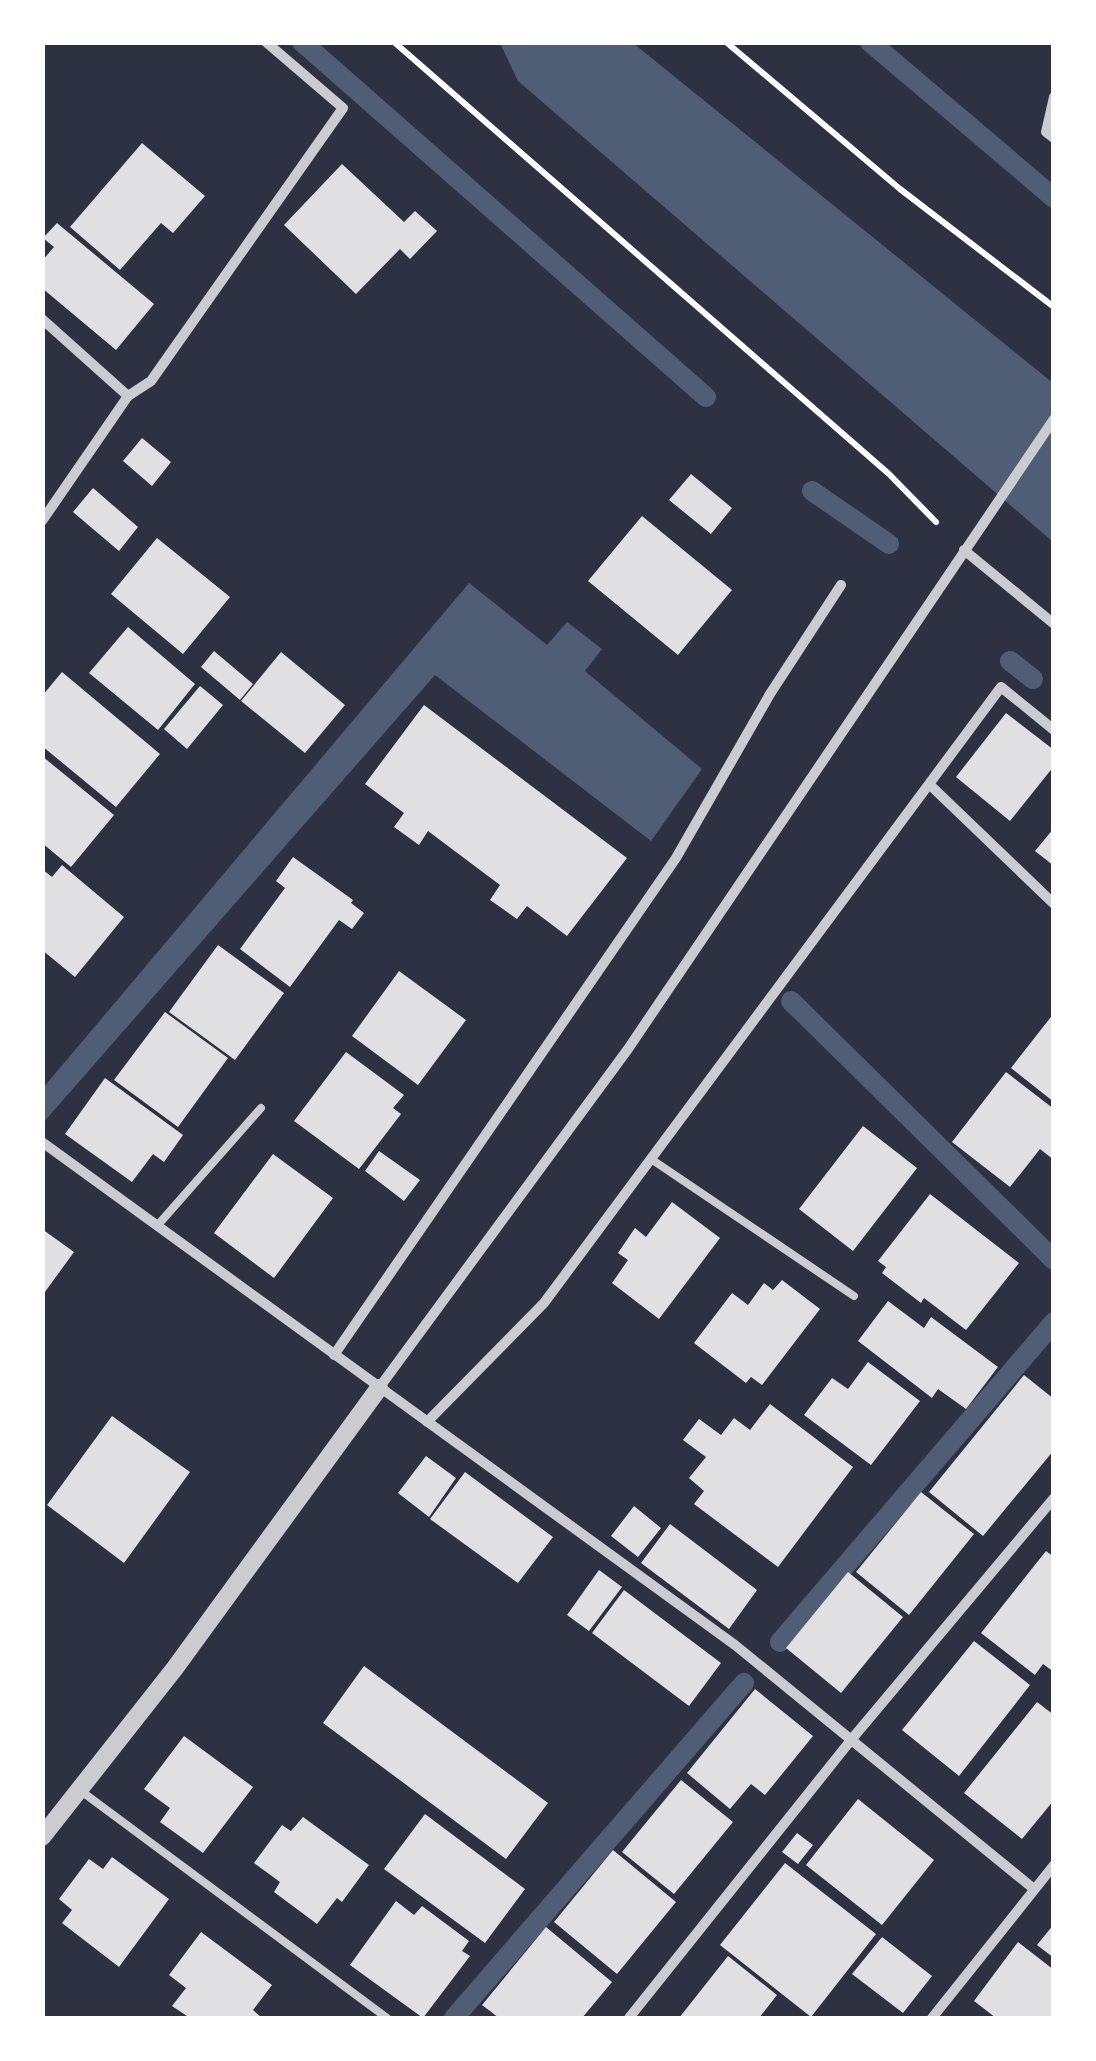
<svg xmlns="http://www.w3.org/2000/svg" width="1096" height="2061" viewBox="0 0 1096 2061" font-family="'Nunito Sans',sans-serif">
<rect width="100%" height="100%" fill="#2d3142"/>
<path fill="#4f5d75" d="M500,43H633L1053,383V542L518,81Z
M469,583L547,645L567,622L602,649L585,671L702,769L651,841L435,675L43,1123V1088Z"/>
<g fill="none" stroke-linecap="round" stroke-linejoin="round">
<path stroke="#4f5d75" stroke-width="20" d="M302,42L706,397
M870,42L1054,198
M812,491L889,544
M1010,661L1033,679
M791,1001L1054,1260
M780,1642L1054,1322
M454,2018L744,1683"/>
</g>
<path fill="#e0e0e3" d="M142,143L205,196L173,233L161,223L120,270L70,227Z
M342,164L404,222L415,211L437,231L410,259L400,249L356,294L284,225Z
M57,223L154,304L116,350L42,288V261L54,247L43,238Z
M142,438L171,462L152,486L123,461Z
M691,474L732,508L711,534L669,500Z
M93,488L138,527L119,551L73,512Z
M642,516L732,590L678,655L588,581Z
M157,538L230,597L183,654L111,594Z
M128,627L195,684L158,730L89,673Z
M214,651L253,684L240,700L201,667Z
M281,652L345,705L305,753L241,701Z
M62,672L160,754L116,807L42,746V696Z
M200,686L223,705L187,749L164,729Z
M424,705L627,858L567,936L527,906L517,919L490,900L500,885L428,831L419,845L394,827L404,813L365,784Z
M1006,713L1054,750V766L1010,821L956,777Z
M42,756L114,815L71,867L42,843Z
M1054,828V866L1035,851Z
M293,857L353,900L351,903L364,913L352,929L339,920L290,987L240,949L285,888L276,881Z
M62,865L124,917L75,977L42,950V869L52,877Z
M218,945L284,993L235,1060L169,1012Z
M399,971L466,1020L418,1085L352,1036Z
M165,1012L228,1058L178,1127L114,1080Z
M1054,1013V1102L1011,1068Z
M346,1052L404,1095L393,1108L401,1114L359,1169L294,1121Z
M1006,1072L1054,1109V1160L1040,1149L1010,1187L952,1142Z
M105,1078L183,1135L164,1162L153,1154L132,1182L65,1134Z
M863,1126L917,1168L853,1251L799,1209Z
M379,1151L420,1180L404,1201L365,1171Z
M273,1154L333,1198L274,1278L214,1233Z
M930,1194L1019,1263L966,1330L924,1298L921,1303L882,1273L886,1267L878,1261Z
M672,1202L720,1238L659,1319L612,1283L628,1260L618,1253L635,1228L646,1237Z
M42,1229L74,1252L42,1296Z
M782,1280L820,1309L762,1385L751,1377L746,1383L694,1343L732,1293L748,1305L764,1283L773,1290Z
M888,1301L924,1328L931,1317L998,1367L966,1409L938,1389L932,1398L858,1341Z
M868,1362L920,1401L871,1465L804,1415L832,1378L848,1389Z
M1024,1375L1054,1399V1450L983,1536L929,1492Z
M770,1404L853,1467L778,1567L694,1504L704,1491L689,1478L706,1457L683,1440L699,1419L721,1435L734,1418L750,1430Z
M112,1416L190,1472L124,1563L47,1505Z
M426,1456L456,1478L429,1517L398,1493Z
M465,1472L553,1537L518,1583L430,1519Z
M921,1492L974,1534L909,1615L856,1572Z
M634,1506L661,1528L638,1557L611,1536Z
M670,1524L757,1590L729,1629L641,1563Z
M1046,1551L1054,1557V1672L1043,1664L1035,1675L981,1633Z
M599,1570L622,1587L589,1631L567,1615Z
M848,1572L903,1617L841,1693L786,1648Z
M624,1590L721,1663L689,1706L592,1633Z
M974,1641L1030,1685L959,1776L902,1730Z
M364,1666L548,1803L506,1859L323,1723Z
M755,1689L813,1736L765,1795L751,1784L730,1809L687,1773Z
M1037,1702L1054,1715V1800L1022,1839L964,1793Z
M184,1736L253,1787L203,1853L160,1822L170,1808L144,1789Z
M681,1780L733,1822L674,1894L622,1852Z
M858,1799L934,1860L882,1925L806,1865Z
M425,1814L525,1889L485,1943L384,1869Z
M303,1817L369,1865L342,1902L337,1898L317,1924L274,1892L280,1882L254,1863L282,1825L291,1831Z
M797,1833L813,1845L798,1864L782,1852Z
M613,1850L676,1902L617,1974L554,1922Z
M112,1857L169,1899L119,1967L62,1923L72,1910L59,1899L89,1859L103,1869Z
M785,1863L876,1934L811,2017L720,1945Z
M396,1901L414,1915L422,1906L469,1941L462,1951L470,1956L423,2018L350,1965Z
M1054,1924V1958L1037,1945Z
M546,1927L612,1982L582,2018H499L482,2005Z
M201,1932L272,1985L253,2010L262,2018H190L172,2006L186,1988L169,1975Z
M882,1937L932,1976L903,2013L852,1974Z
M1018,1942L1054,1970V2018H996L974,2001Z
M728,1956L777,1995L759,2018H679Z"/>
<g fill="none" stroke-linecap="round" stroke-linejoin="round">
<path stroke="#fff" stroke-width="6" d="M394,42L889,474L936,522
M726,42L900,189L1054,307"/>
<path stroke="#caccd0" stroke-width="8" d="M651,1159L854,1296
M157,1226L261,1108
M81,1791L387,2018"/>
<path stroke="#caccd0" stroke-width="10" d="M1054,97L1046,132L1054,138
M42,319L128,396
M42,521L128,396L151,381L343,108L266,42
M964,550L1054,624
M929,784L1054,904
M42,1142L735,1645L1034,1889
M334,1355L676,858L770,694L841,585
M379,1388L628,1049L1054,419
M427,1422L544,1303L1001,687L1054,730
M629,2018L851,1740L1054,1498
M932,2018L1054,1865"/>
<path stroke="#caccd0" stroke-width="18" d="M42,1837L175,1668L379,1388"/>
</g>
<rect width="1096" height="2061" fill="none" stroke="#ffffff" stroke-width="90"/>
</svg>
